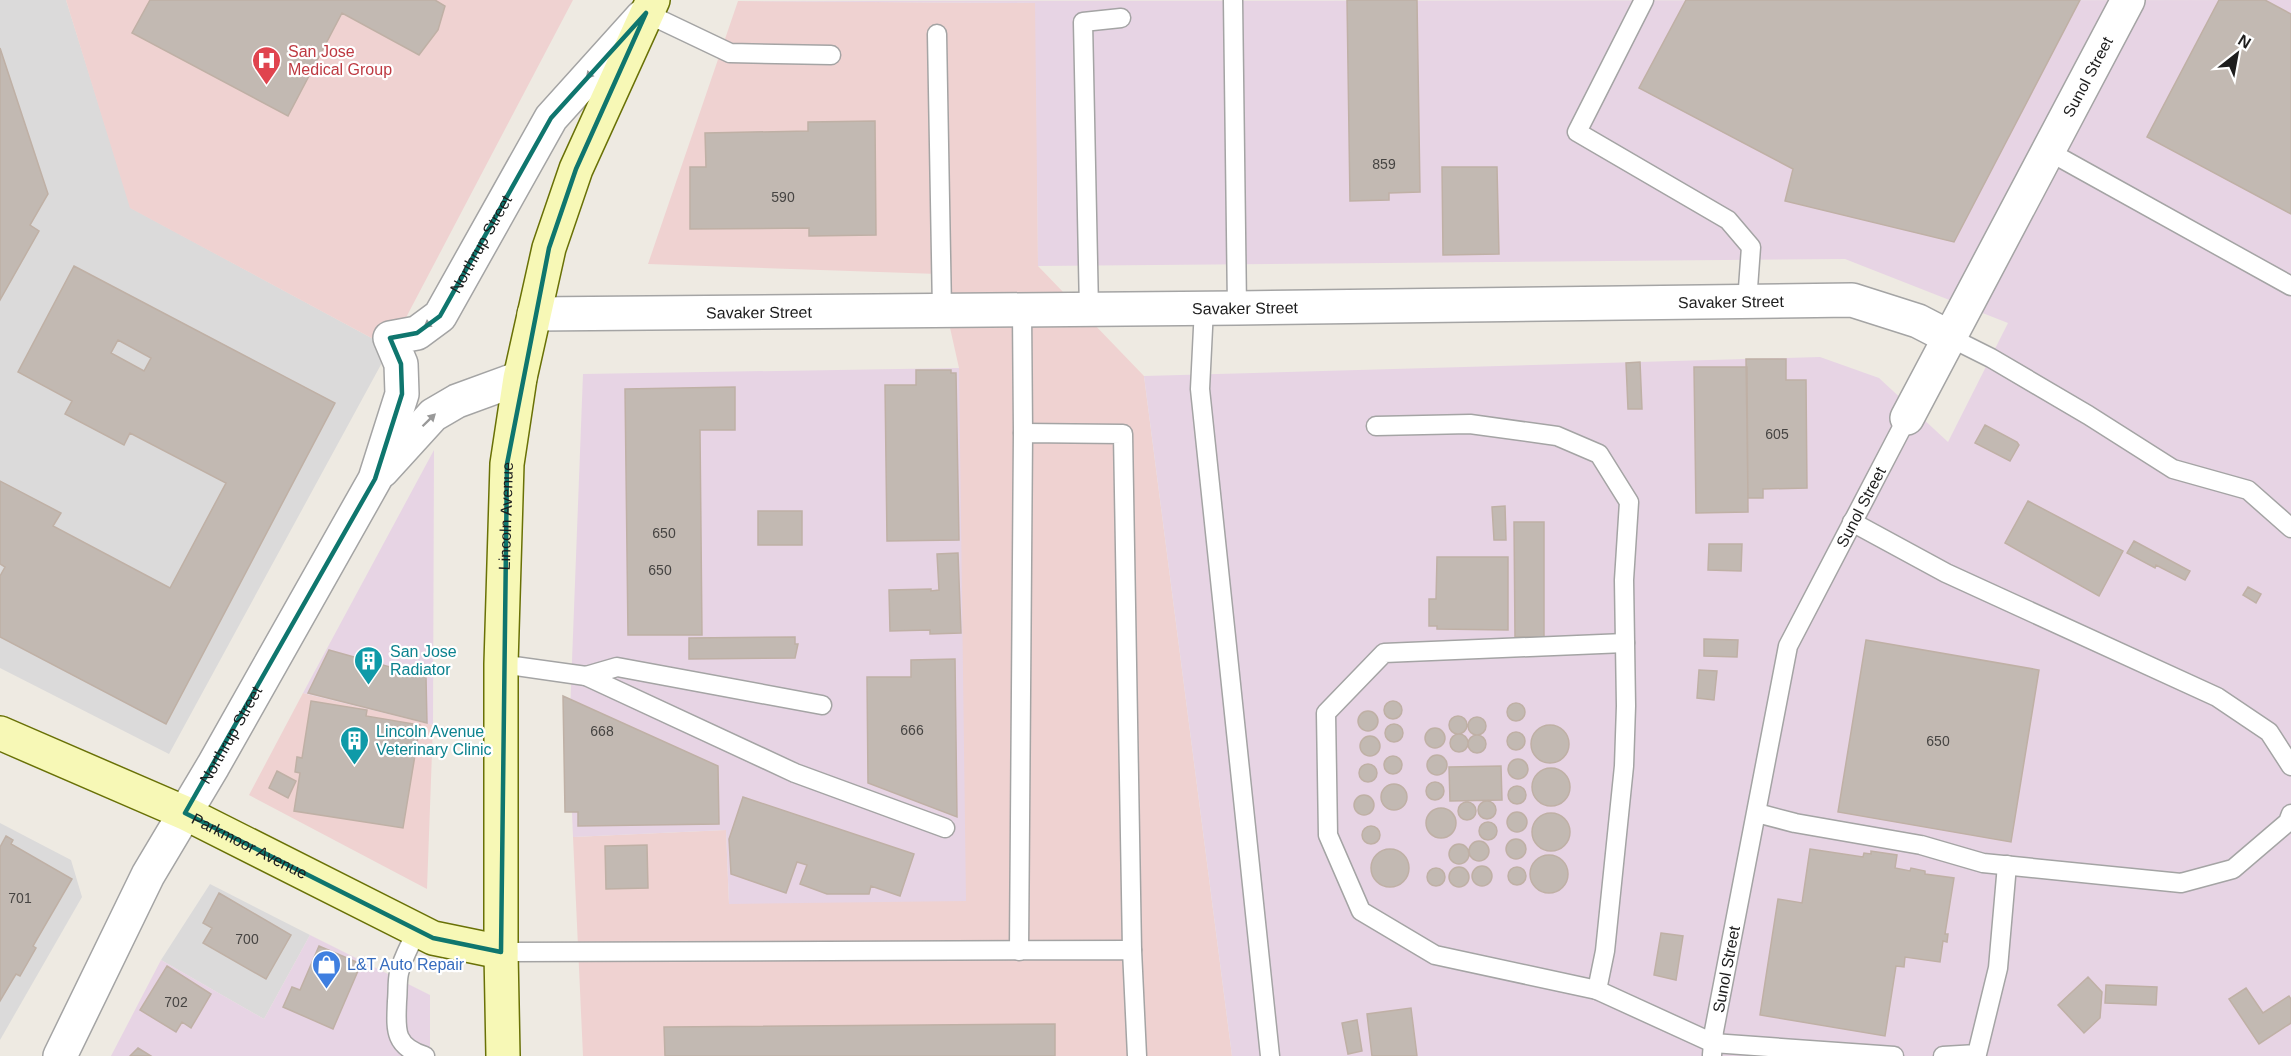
<svg xmlns="http://www.w3.org/2000/svg" width="2291" height="1056" viewBox="0 0 2291 1056" font-family="Helvetica,sans-serif">
<rect width="100%" height="100%" fill="#eeeae2"/>
<path fill="#dbdada" d="M0,0H66L131,208L390,348L169,754L0,668Z
M0,823L71,860L82,897L0,1040Z
M210,884L310,935L264,1019L161,960Z"/>
<path fill="#efd2d1" d="M66,0H573L390,348L130,208Z
M738,1L1036,3L1038,266L1144,376L1232,1056H583L573,837L726,830L729,904L959,368L938,274L648,264Z
M303,693L433,725L427,889L249,795Z"/>
<path fill="#e7d4e4" d="M2291,0V1056H1232L1144,376L1820,357L1879,378L1948,442L2008,323L1845,259L1038,266L1035,3L738,1Z
M959,368L966,901L729,904L726,830L573,837L569,739L583,374Z
M434,450L433,725L303,693Z
M310,935L430,995V1056H111L161,960L264,1019Z"/>
<path fill="#c2b9b2" stroke="#bfb0a5" stroke-width="1.5" fill-rule="evenodd" d="M150,0H435L445,6L438,30L419,55L342,13L288,116L132,33Z
M1347,0H1417L1420,192L1389,193V200L1350,201Z
M1686,0H2080L1954,242L1785,201L1793,169L1639,88Z
M2219,0H2265L2291,14V214L2147,137Z
M0,48L48,194L30,225L39,231L0,300Z
M875,121L876,235L809,236V228L690,229V167H706L705,133L808,131V122Z
M1442,167H1497L1499,254L1443,255Z
M74,266L335,403L166,724L0,637V576L5,567L0,564V481L61,513L53,526L170,588L226,483L130,433L124,445L65,414L72,401L18,372ZM118,340L151,358L144,371L111,353Z
M1746,359H1786V380H1806L1807,488L1763,489V498H1748Z
M1640,362L1642,409H1628L1626,363Z
M1694,367H1747L1748,512L1696,513Z
M916,370H951V373H956L959,540L887,541L885,385H916Z
M735,387V430H700L702,635H628L625,389Z
M1985,425L2017,442L2019,445L2010,461L1975,443Z
M2028,501L2123,551L2099,596L2005,543Z
M1505,506L1506,540H1494L1492,507Z
M758,511H802V545H758Z
M1514,522H1544V637H1515Z
M2134,541L2190,571L2185,580L2156,565L2155,568L2127,553Z
M1709,544H1742L1741,571L1708,570Z
M958,553L961,633L930,634V630L890,631L889,590L931,589V591L939,590L937,554Z
M1437,557H1508V630L1437,629V626H1429V599H1436Z
M2248,587L2261,594L2256,603L2243,595Z
M795,637V644H798L795,658L689,659V638Z
M1704,639L1738,640L1737,657L1704,656Z
M1866,640L2039,670L2011,842L1838,812Z
M329,650L426,677L427,723L308,693Z
M955,659L957,817L868,783L867,677H911V660Z
M1699,670L1717,671L1714,700L1697,698Z
M563,696L718,766L719,824L578,826V812H565Z
M1384 710a9 9 0 1 1 18 0a9 9 0 1 1-18 0Z
M311,701L367,710L366,716L420,725L403,828L294,811L300,773L295,772L297,757L302,758Z
M1507 712a9 9 0 1 1 18 0a9 9 0 1 1-18 0Z
M1358 721a10 10 0 1 1 20 0a10 10 0 1 1-20 0Z
M1449 725a9 9 0 1 1 18 0a9 9 0 1 1-18 0Z
M1468 726a9 9 0 1 1 18 0a9 9 0 1 1-18 0Z
M1385 733a9 9 0 1 1 18 0a9 9 0 1 1-18 0Z
M1531 744a19 19 0 1 1 38 0a19 19 0 1 1-38 0Z
M1425 738a10 10 0 1 1 20 0a10 10 0 1 1-20 0Z
M1507 741a9 9 0 1 1 18 0a9 9 0 1 1-18 0Z
M1450 743a9 9 0 1 1 18 0a9 9 0 1 1-18 0Z
M1468 744a9 9 0 1 1 18 0a9 9 0 1 1-18 0Z
M1360 746a10 10 0 1 1 20 0a10 10 0 1 1-20 0Z
M1427 765a10 10 0 1 1 20 0a10 10 0 1 1-20 0Z
M1384 765a9 9 0 1 1 18 0a9 9 0 1 1-18 0Z
M1508 769a10 10 0 1 1 20 0a10 10 0 1 1-20 0Z
M1359 773a9 9 0 1 1 18 0a9 9 0 1 1-18 0Z
M1501,766L1502,800L1450,801L1449,767Z
M1532 787a19 19 0 1 1 38 0a19 19 0 1 1-38 0Z
M277,771L296,781L288,798L269,788Z
M1426 791a9 9 0 1 1 18 0a9 9 0 1 1-18 0Z
M1381 797a13 13 0 1 1 26 0a13 13 0 1 1-26 0Z
M1508 795a9 9 0 1 1 18 0a9 9 0 1 1-18 0Z
M1354 805a10 10 0 1 1 20 0a10 10 0 1 1-20 0Z
M743,797L914,854L900,896L871,886L869,894H827L800,884L807,865L797,862L786,893L731,874L729,839Z
M1478 810a9 9 0 1 1 18 0a9 9 0 1 1-18 0Z
M1458 811a9 9 0 1 1 18 0a9 9 0 1 1-18 0Z
M1426 823a15 15 0 1 1 30 0a15 15 0 1 1-30 0Z
M1507 822a10 10 0 1 1 20 0a10 10 0 1 1-20 0Z
M1532 832a19 19 0 1 1 38 0a19 19 0 1 1-38 0Z
M1479 831a9 9 0 1 1 18 0a9 9 0 1 1-18 0Z
M1362 835a9 9 0 1 1 18 0a9 9 0 1 1-18 0Z
M6,836L13,840L11,844L72,879L33,946L36,948L20,976L16,974L0,1001V847Z
M1506 849a10 10 0 1 1 20 0a10 10 0 1 1-20 0Z
M1469 851a10 10 0 1 1 20 0a10 10 0 1 1-20 0Z
M1449 854a10 10 0 1 1 20 0a10 10 0 1 1-20 0Z
M647,845L648,888L606,889L605,846Z
M1371 868a19 19 0 1 1 38 0a19 19 0 1 1-38 0Z
M1810,849L1863,857L1864,853L1871,854V851L1897,855L1895,868L1910,871L1911,868L1925,871V874L1954,878L1945,934H1948L1947,942L1943,941L1940,962L1905,957L1904,967L1896,966L1885,1036L1760,1015L1778,899L1802,903Z
M1530 874a19 19 0 1 1 38 0a19 19 0 1 1-38 0Z
M1472 876a10 10 0 1 1 20 0a10 10 0 1 1-20 0Z
M1508 876a9 9 0 1 1 18 0a9 9 0 1 1-18 0Z
M1449 877a10 10 0 1 1 20 0a10 10 0 1 1-20 0Z
M1427 877a9 9 0 1 1 18 0a9 9 0 1 1-18 0Z
M219,893L291,935L266,979L203,943L212,928L203,923Z
M1661,933L1683,936L1676,980L1654,975Z
M319,946L361,964L333,1029L283,1007L292,987L300,990Z
M167,966L211,994L191,1028L182,1022L176,1032L140,1010Z
M2088,977L2102,992L2100,1018L2084,1033L2058,1005Z
M2106,985L2157,987L2156,1005L2105,1003Z
M2246,988L2263,1013L2289,996L2291,999V1023L2259,1044L2229,999Z
M1411,1008L1417,1056H1372L1367,1014Z
M1357,1020L1362,1051L1348,1054L1342,1023Z
M1055,1024V1056H665L664,1027Z
M138,1048L151,1056H130Z"/>
<g fill="none" stroke-linecap="round" stroke-linejoin="round">
<defs>
<g id="lane">
<path d="M1233,0L1237,308"/>
<path d="M1644,0L1577,132L1728,220L1751,247L1747,302"/>
<path d="M646,13L730,53L831,55"/>
<path d="M937,34L942,311"/>
<path d="M2048,151L2291,286"/>
<path d="M1204,308L1200,389L1270,1056"/>
<path d="M1022,310L1023,433"/>
<path d="M1089,310L1083,22L1121,18"/>
<path d="M1949,337L1991,358L2088,415L2173,469L2248,490L2291,528"/>
<path d="M1376,426L1470,424L1557,436L1599,454L1629,502L1624,580L1626,706L1624,766L1605,951L1597,990L1713,1043L1894,1056"/>
<path d="M1852,522L1946,573L2217,697L2269,732L2291,766"/>
<path d="M501,664L586,676L795,773L945,828"/>
<path d="M586,676L617,667L822,705"/>
<path d="M1757,813L1795,823L1921,845L1983,863L2181,883L2233,869L2288,822L2291,814"/>
<path d="M417,930C411,944 402,959 399,973C397,982 398,992 397,1001C396,1029 393,1046 425,1056"/>
<path d="M1019,951L1023,433L1123,434L1132,950"/>
<path d="M501,952L1132,950L1137,1056"/>
<path d="M1597,990L1435,955L1361,911L1328,835L1326,713L1384,653L1625,643"/>
<path id="s1" d="M1712,1055L1714,1031L1788,646L1907,418"/>
<path d="M1943,1056L1977,1054L1998,968L2007,865"/>
</g>
<g id="street">
<path id="s2" d="M534,314L1237,308L1852,300L1918,321L1949,337"/>
<path id="s3" d="M1907,418L2128,0"/>
<path d="M382,471L433,415L457,401L520,378"/>
<path id="s4" d="M60,1056L148,875L213,766L375,479L402,394L401,364L390,338L417,333L440,316L551,118L642,17"/>
</g>
<g id="secondary">
<path id="s5" d="M0,733L185,813L433,938L501,952"/>
<path id="s6" d="M503,1056L501,952V664L507,464L520,378L549,248L576,169L653,0"/>
</g>
</defs>
<use href="#lane" stroke="#a4a4a4" stroke-width="21"/>
<use href="#street" stroke="#a4a4a4" stroke-width="36"/>
<use href="#secondary" stroke="#697106" stroke-width="36"/>
<use href="#lane" stroke="#fff" stroke-width="18"/>
<use href="#street" stroke="#fff" stroke-width="33"/>
<use href="#secondary" stroke="#f7f8b6" stroke-width="33"/>
</g>
<defs><path id="oneway-solid" d="M-6-.8H1V-3.2L6.5 0L1 3.2V.8H-6Z" transform="scale(1.5)"/></defs>
<g fill="#999">
<use href="#oneway-solid" transform="translate(592 72) rotate(132)"/>
<use href="#oneway-solid" transform="translate(431 322) rotate(144)"/>
<use href="#oneway-solid" transform="translate(429 420) rotate(-44)"/>
</g>
<path fill="none" stroke="#0f766e" stroke-width="4.5" stroke-linejoin="round" d="M646,13L576,169L549,248L507,464L501,952L433,938L185,813L375,479L402,394L401,364L390,338L417,333L440,316L551,118Z"/>
<defs>
<symbol id="hospital-pin" viewBox="-11 -11 22 30"><path d="M0 17L-7.5 6A9.5 9.5 0 1 1 7.5 6Z" fill="#e0444e" stroke="#fff"/><path d="M-5-5h3v3.5h4V-5h3V5h-3V1.5h-4V5h-3Z" fill="#fff"/></symbol>
<symbol id="building-pin" viewBox="-11 -11 22 30"><path d="M0 17L-7.5 6A9.5 9.5 0 1 1 7.5 6Z" fill="#0f9aa8" stroke="#fff"/><path d="M-4-6H4V6H1V3H-1V6H-4ZM-2.5-4.3h1.7v1.8h-1.7ZM.8-4.3h1.7v1.8H.8ZM-2.5-1h1.7V.8h-1.7ZM.8-1h1.7V.8H.8Z" fill="#fff"/></symbol>
<symbol id="shop-pin" viewBox="-11 -11 22 30"><path d="M0 17L-7.5 6A9.5 9.5 0 1 1 7.5 6Z" fill="#3f7fe0" stroke="#fff"/><path d="M-5-2.5h2.3a2.7 3.5 0 0 1 5.4 0H5L5.5 6h-11ZM-1.5-2.5h3a1.5 2.3 0 0 0-3 0Z" fill="#fff"/></symbol>
</defs>
<g fill-rule="evenodd">
<use href="#hospital-pin" x="250" y="44" width="33" height="45"/>
<use href="#building-pin" x="352" y="644" width="33" height="45"/>
<use href="#building-pin" x="338" y="724" width="33" height="45"/>
<use href="#shop-pin" x="310" y="948" width="33" height="45"/>
</g>
<g text-anchor="middle" dominant-baseline="central" stroke-width="4.5" stroke-linejoin="round" paint-order="stroke">
<g font-size="14" fill="#464442">
<text x="1384" y="164">859</text>
<text x="783" y="197">590</text>
<text x="1777" y="434">605</text>
<text x="664" y="533">650</text>
<text x="660" y="570">650</text>
<text x="912" y="730">666</text>
<text x="602" y="731">668</text>
<text x="1938" y="741">650</text>
<text x="20" y="898">701</text>
<text x="247" y="939">700</text>
<text x="176" y="1002">702</text>
</g>
<g font-size="16" fill="#be3a42" stroke="#fff" text-anchor="start">
<text x="288" y="51">San Jose<tspan x="288" dy="18">Medical Group</tspan></text>
</g>
<g font-size="16" fill="#1d1d1d" stroke="#fff">
<text stroke="none"><textPath href="#s3" startOffset="386">Sunol Street</textPath></text>
<text stroke="none"><textPath href="#s4" startOffset="944">Northrup Street</textPath></text>
<text stroke="none"><textPath href="#s2" startOffset="1197">Savaker Street</textPath></text>
<text stroke="none"><textPath href="#s2" startOffset="711">Savaker Street</textPath></text>
<text stroke="none"><textPath href="#s2" startOffset="225">Savaker Street</textPath></text>
<text stroke="none"><textPath href="#s1" startOffset="573">Sunol Street</textPath></text>
<text stroke="none"><textPath href="#s6" startOffset="540">Lincoln Avenue</textPath></text>
<text stroke="none"><textPath href="#s4" startOffset="364">Northrup Street</textPath></text>
<text stroke="none"><textPath href="#s5" startOffset="274">Parkmoor Avenue</textPath></text>
<text stroke="none"><textPath href="#s1" startOffset="87">Sunol Street</textPath></text>
</g>
<g font-size="16" fill="#0d838f" stroke="#fff" text-anchor="start">
<text x="390" y="651">San Jose<tspan x="390" dy="18">Radiator</tspan></text>
<text x="376" y="731">Lincoln Avenue<tspan x="376" dy="18">Veterinary Clinic</tspan></text>
</g>
<g font-size="16" fill="#366cbe" stroke="#fff" text-anchor="start">
<text x="347" y="964">L&amp;T Auto Repair</text>
</g>
</g>
<g transform="translate(2237 54) rotate(31)" stroke="#ffffff" stroke-width="4.5" paint-order="stroke">
<path d="M0-4.5L10 22L0 15L-10 22Z" fill="#1d1d1d"/>
<text y="-9" font-size="16" font-weight="bold" text-anchor="middle" fill="#1d1d1d">N</text>
</g>
</svg>
